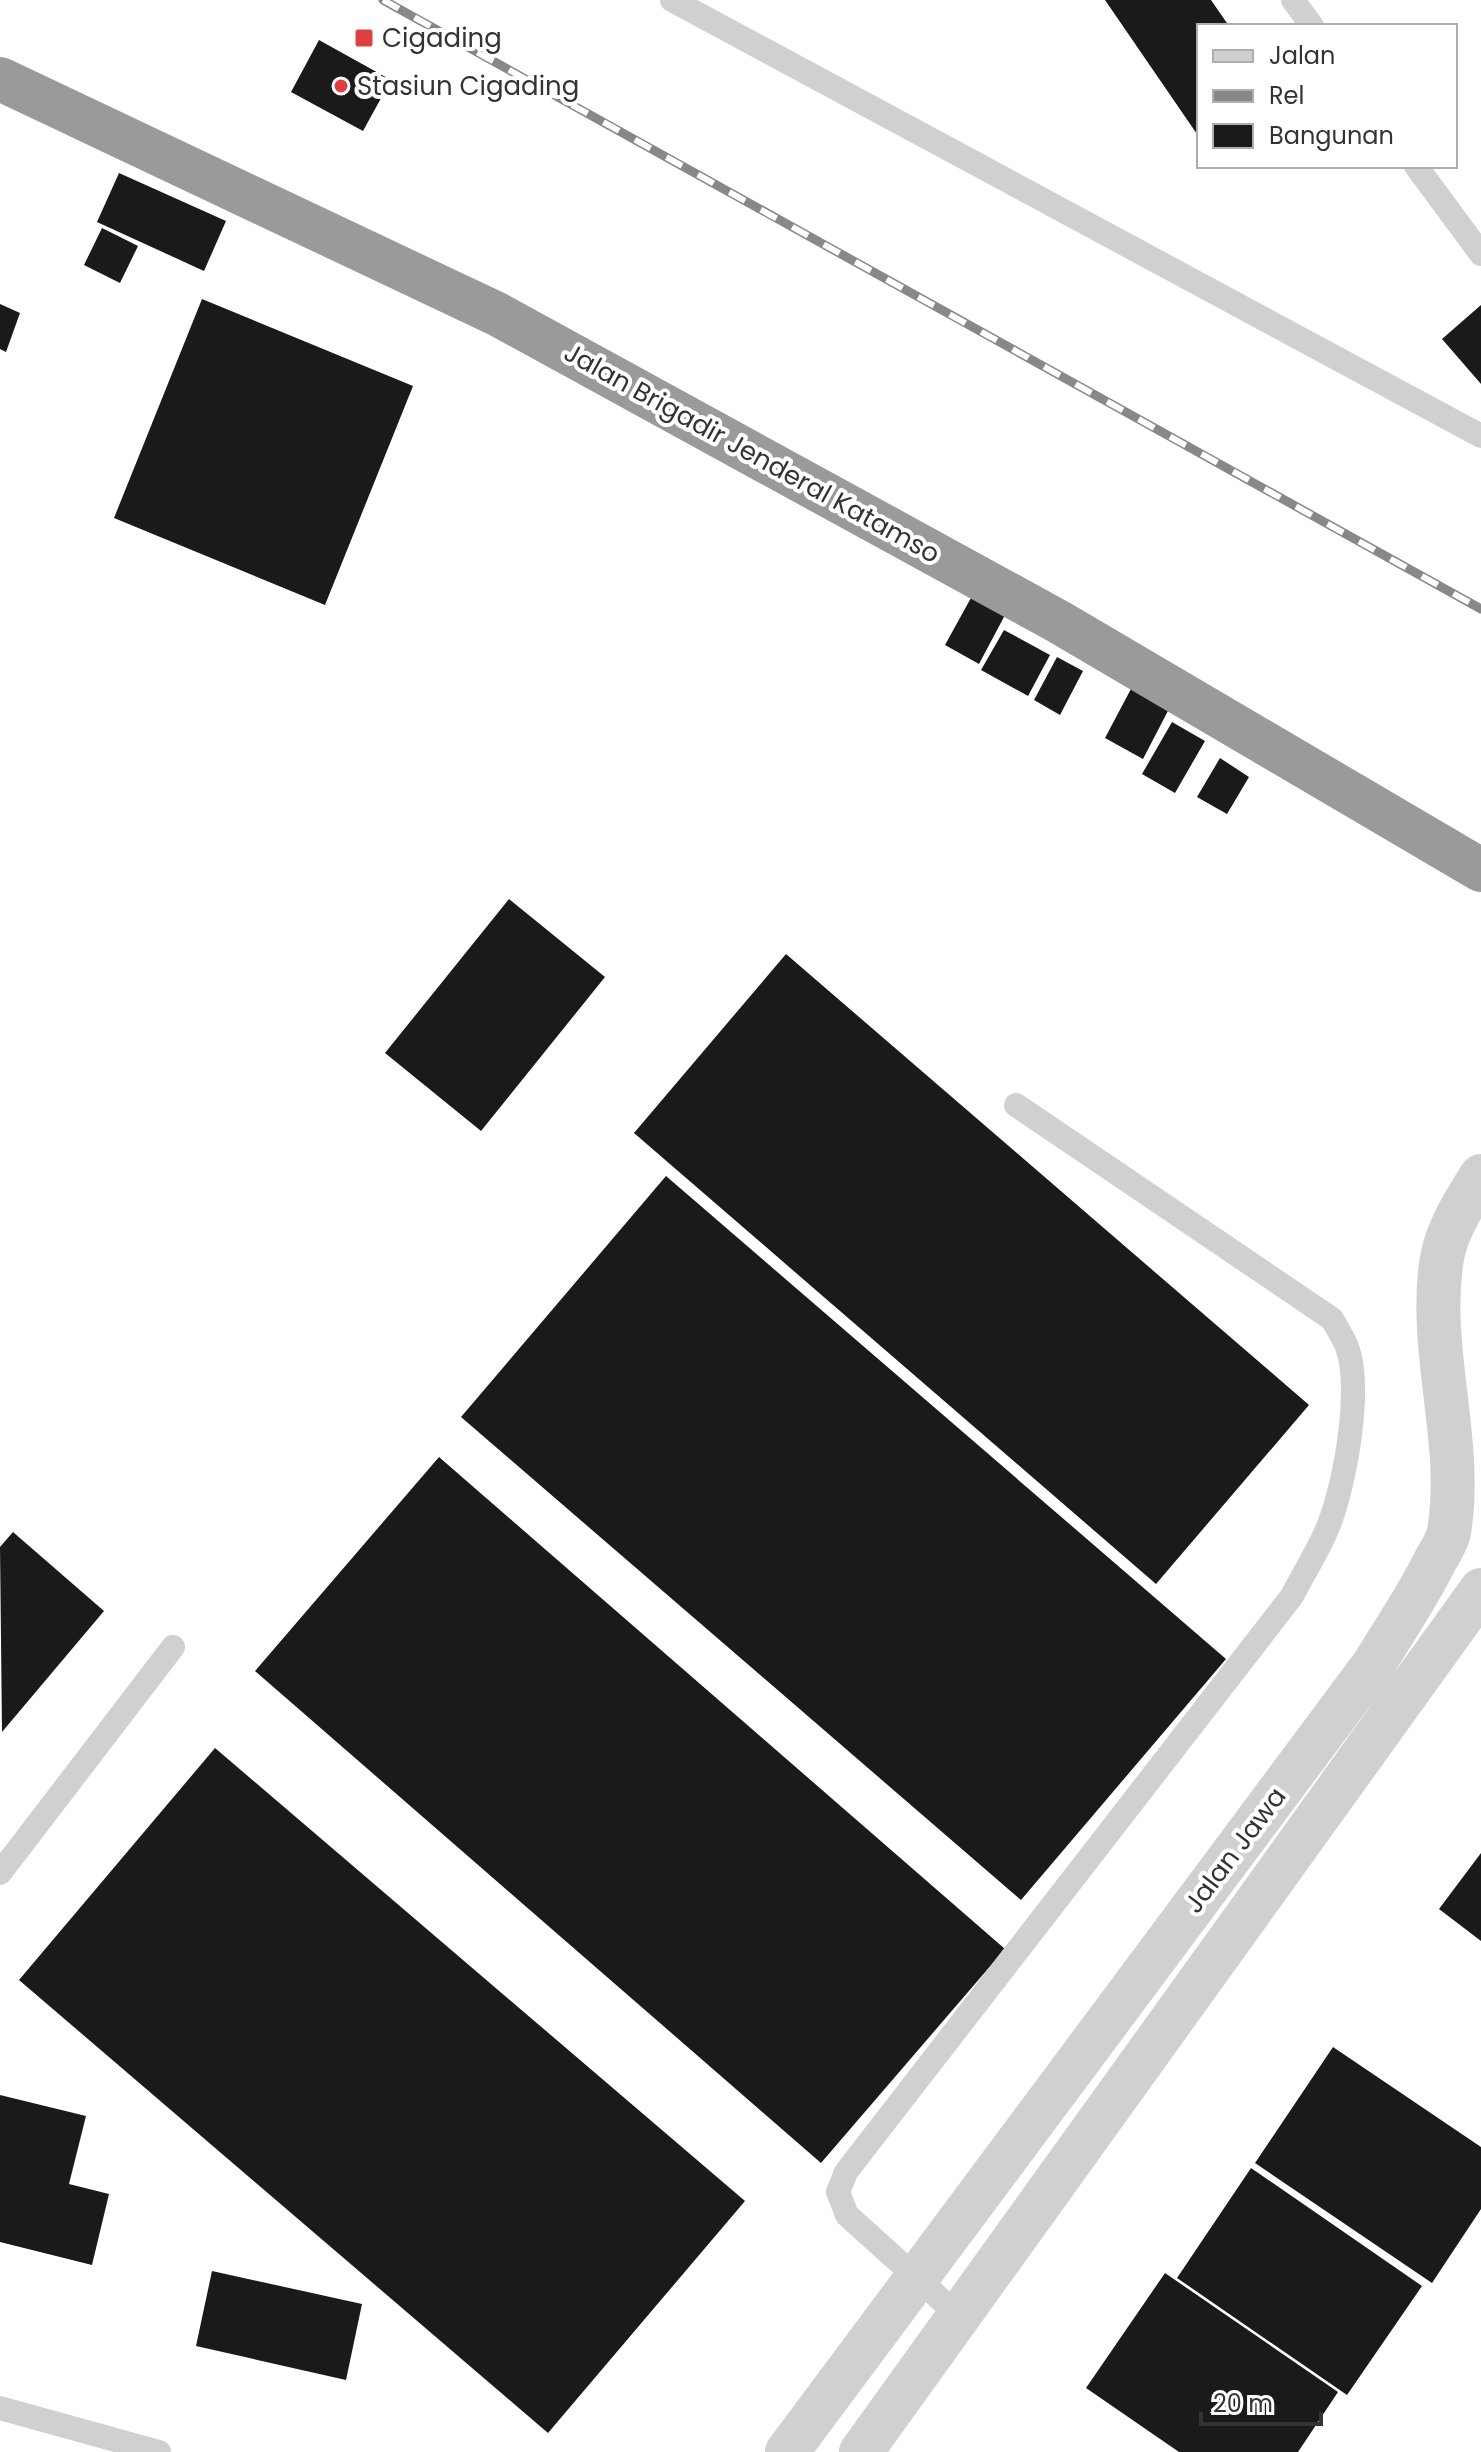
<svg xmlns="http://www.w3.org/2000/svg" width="1481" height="2452" viewBox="0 0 1481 2452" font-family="Poppins,sans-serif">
<rect width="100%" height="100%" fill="#fff"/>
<path fill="#1a1a1a" d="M1105,0H1211L1229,26H1199V137Z
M319,40L391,80L363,131L291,92Z
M119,173L226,221L204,271L97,222Z
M102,228L138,246L120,283L84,265Z
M202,299L413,386L325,605L114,518Z
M0,304L20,313L6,352L0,349Z
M1481,305V384L1442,339Z
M972,596L1005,615L979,664L945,645Z
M1004,630L1050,655L1028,696L981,670Z
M1057,657L1083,671L1060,715L1034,700Z
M1132,687L1170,707L1143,759L1105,738Z
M1172,722L1205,741L1175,793L1142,774Z
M1220,758L1249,777L1227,814L1197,797Z
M509,899L605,977L481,1131L385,1053Z
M786,954L1309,1405L1156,1584L634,1133Z
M666,1176L1226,1659L1021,1900L461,1417Z
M439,1457L1005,1949L821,2163L255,1671Z
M13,1532L104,1611L2,1732L0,1547Z
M215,1748L745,2201L548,2433L19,1980Z
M1481,1853V1941L1439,1909Z
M1333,2047L1481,2147V2209L1432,2283L1255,2163Z
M0,2095L86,2116L69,2184L109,2194L92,2265L0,2242Z
M1251,2168L1422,2286L1347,2395L1177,2278Z
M212,2271L362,2304L346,2380L196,2346Z
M1165,2273L1338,2392L1298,2452H1179L1086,2388Z"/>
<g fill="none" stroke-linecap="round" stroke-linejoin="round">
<path stroke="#d0d0d0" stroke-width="24" d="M672,0L1481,436
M1293,0L1312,26
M1416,166L1481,254
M0,1873L173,1647
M959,2316L847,2215L838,2192L846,2172L1292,1596C1302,1576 1315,1556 1324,1536C1344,1495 1363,1389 1347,1347C1343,1337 1337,1328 1332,1319L1016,1105
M0,2408L159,2452"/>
<path stroke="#d0d0d0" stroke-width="44" d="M787,2452L1374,1664C1395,1629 1418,1596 1436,1559C1441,1551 1447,1541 1449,1532C1464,1441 1427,1349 1442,1258C1447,1229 1465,1202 1481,1176
M861,2452L1481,1590"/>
<path stroke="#9a9a9a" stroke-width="44" d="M0,79L497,314L1059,622L1481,870"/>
<defs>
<path id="rail" d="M383,0L1481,609"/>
</defs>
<use href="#rail" stroke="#888" stroke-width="9"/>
<use href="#rail" stroke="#fff" stroke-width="6" stroke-dasharray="18" stroke-linecap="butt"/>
</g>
<g fill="#de4042" stroke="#fff" stroke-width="3">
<rect x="354" y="28" width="20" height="20" rx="4"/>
<circle cx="341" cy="86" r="8"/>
</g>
<g text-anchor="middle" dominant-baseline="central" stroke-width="8" stroke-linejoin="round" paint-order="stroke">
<g font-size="26" fill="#333" stroke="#fff" text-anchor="start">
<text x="382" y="38">Cigading</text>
<text x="357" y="86">Stasiun Cigading</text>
</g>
<g font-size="26" fill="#333" stroke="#fff">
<text transform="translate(752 453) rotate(29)">Jalan Brigadir Jenderal Katamso</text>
<text transform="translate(1235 1850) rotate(-53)">Jalan Jawa</text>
</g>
</g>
<rect x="1197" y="24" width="260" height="144" fill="#ffffff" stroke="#adadad" stroke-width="2"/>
<rect x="1213" y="50" width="40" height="12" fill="#d0d0d0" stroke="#adadad" stroke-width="2"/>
<text x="1269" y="64" font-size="24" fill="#333333">Jalan</text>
<rect x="1213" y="90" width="40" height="12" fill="#888888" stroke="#adadad" stroke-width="2"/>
<text x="1269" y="104" font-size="24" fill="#333333">Rel</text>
<rect x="1213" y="124" width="40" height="24" fill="#1a1a1a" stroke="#adadad" stroke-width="2"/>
<text x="1269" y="144" font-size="24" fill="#333333">Bangunan</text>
<path d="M1201 2412v12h120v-12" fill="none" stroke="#333333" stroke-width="4"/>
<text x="1213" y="2412" font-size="24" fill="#333333" stroke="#ffffff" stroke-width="6" paint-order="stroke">20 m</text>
</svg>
